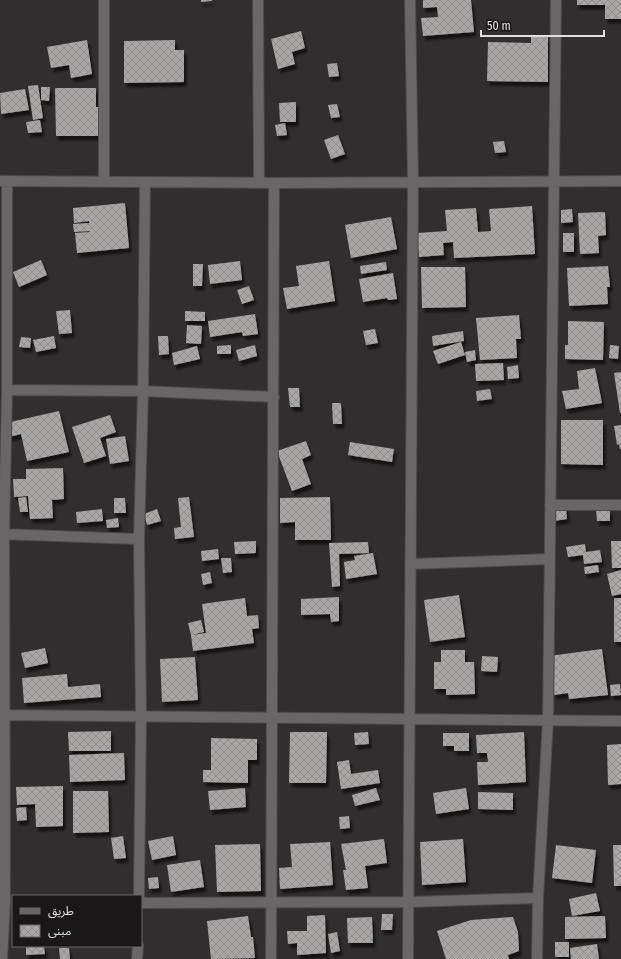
<svg xmlns="http://www.w3.org/2000/svg" width="621" height="959" viewBox="0 0 621 959" font-family="'Fira Sans Condensed','Noto Sans Arabic',sans-serif">
<defs>
<pattern id="building-cross-hatch" width="8" height="8" patternUnits="userSpaceOnUse"><rect width="8" height="8" fill="#aba6a6"/><path d="M0 0l8 8M0 8l8-8" fill="none" stroke="#918d8d"/></pattern>
<filter id="shadow"><feDropShadow dx="2.5" dy="4.5" stdDeviation="1" flood-color="#0009"/></filter>
</defs>
<rect width="100%" height="100%" fill="#322e2f"/>
<path fill="url(#building-cross-hatch)" filter="url(#shadow)" d="M201,0H212V1L201,2Z
M423,0H471L474,32L423,36L421,18L438,17L437,7L423,8Z
M577,0H621V19H605V5H577Z
M301,31L305,48L292,52L295,64L278,69L271,39Z
M531,37H548V82L487,81L488,42L531,43Z
M87,40L92,74L71,78L69,65L51,68L47,47Z
M175,40V50H184V82L124,83V41Z
M337,63L339,76L329,77L327,64Z
M38,85L43,118L33,120L28,86Z
M41,87H50L49,101L41,100Z
M55,88H96V107H105L106,136H56Z
M25,89L29,110L1,114L0,93Z
M296,102V122H280L279,103Z
M337,104L340,117L331,118L328,105Z
M40,120L42,132L28,133L26,122Z
M285,123L287,135L277,136L275,125Z
M338,135L345,154L331,159L324,140Z
M504,141L506,152L495,153L493,142Z
M125,203L129,248L77,253L75,233L90,232L89,221L74,223L73,208Z
M532,206L535,254L454,258L453,242L443,243L444,255L419,257L417,233L447,231L445,210L476,208L478,232L491,231L489,209Z
M572,209L573,222L561,223V210Z
M605,212L606,235L598,236L599,253L580,254L578,213Z
M391,217L397,249L351,258L345,225Z
M89,223L90,231L74,232L73,224Z
M563,233H574V252H563Z
M41,260L47,275L19,287L13,272Z
M240,261L242,280L210,284L208,265Z
M329,261L335,301L287,309L283,288L299,286L296,266Z
M386,262L387,270L361,274L360,266Z
M193,264H203L202,286H193Z
M608,266L610,287H607L608,304L569,306L567,268Z
M421,267H465L466,307L422,308Z
M393,273L397,299L388,300L387,298L363,302L359,279Z
M249,286L254,300L242,304L237,290Z
M70,310L72,333L59,334L56,311Z
M185,311L205,312V321H185Z
M255,314L258,334L243,336L242,332L210,337L208,321Z
M519,315L521,339H516L517,358L480,360L476,318Z
M568,321L604,322L603,360L565,359V345H568Z
M187,325L202,326L201,344L186,343Z
M375,329L378,343L366,345L363,331Z
M463,331L464,341L433,346L432,336Z
M54,336L56,348L36,352L33,340Z
M158,336H168L169,354L159,355Z
M21,337L31,338L30,348L19,347Z
M461,342L465,355L438,364L433,351Z
M231,345V354H217V346Z
M255,345L257,356L239,361L236,350Z
M610,345L619,346L618,359L609,358Z
M197,346L200,359L174,365L172,353Z
M475,350L476,360L467,362L465,352Z
M503,363L504,380L476,381L475,364Z
M518,365L519,378L508,379L507,367Z
M595,368L602,403L566,409L562,391L579,389L577,371Z
M621,372V413H620L614,373Z
M288,388H299L300,407H290Z
M490,389L492,399L477,401L476,391Z
M332,403H341L342,424H333Z
M59,411L69,452L27,461L21,434L9,437L6,423Z
M110,415L116,432L100,438L106,456L84,463L72,427Z
M561,420H603V465L561,464Z
M621,425V449H620L619,444L617,445L614,426Z
M125,436L129,461L110,464L106,439Z
M306,441L311,455L302,459L311,484L292,491L277,451Z
M350,442L394,449L392,462L348,455Z
M63,468L64,499L52,500L53,518L30,519L28,496L14,497L13,479H26V469Z
M26,497L28,512H20L18,498Z
M189,497L194,537L175,539L174,528L181,527L178,498Z
M330,497L331,540H295V522L280,523V498Z
M114,498H125L126,513H114Z
M565,500L567,519L554,521L552,501Z
M102,509L103,521L77,523L76,512Z
M157,509L161,521L147,525L144,514Z
M596,509H610V521H597Z
M118,518L119,527L107,528L106,520Z
M256,541V553L235,554L234,542Z
M611,541H621V568H612Z
M368,542L369,553L339,554L340,586L332,587L329,543Z
M585,544L586,552L600,550L602,562L584,564L583,555L568,557L566,547Z
M218,549L219,559L202,561L201,551Z
M373,553L377,574L346,579L344,562L355,560L354,556Z
M221,558H231L232,572L223,573Z
M598,565L599,572L585,574L584,567Z
M621,570V594L612,596L607,574Z
M210,572L212,583L203,585L201,574Z
M459,595L465,637L430,642L424,600Z
M339,597V621L331,622L330,614L301,615V599Z
M245,598L247,616L258,615L259,628L252,629L254,643L193,651L191,635L206,633L202,604Z
M614,598H621V642H614Z
M201,620L204,632L191,635L188,623Z
M45,648L48,663L25,668L21,653Z
M602,649L608,695L569,699L568,693L554,695L549,656Z
M441,650H465V662H474L475,694L446,695V689H434V662H441Z
M482,656L498,657L497,672L481,671Z
M195,657L198,700L162,702L160,659Z
M67,674L68,687L100,684L101,697L24,703L22,678Z
M620,684L621,695L611,696L610,685Z
M111,731V751H69L68,732Z
M290,732H327L326,783H289Z
M368,732L369,744L355,745L354,733Z
M524,732L526,782L478,785L477,762H488L487,753H477L476,735Z
M443,733H469V751H454V746H443Z
M211,738L257,739V760H248V783L203,782V770H211Z
M621,744V784L608,785L607,745Z
M124,753L125,780L70,782L69,755Z
M349,760L351,774L378,770L380,783L341,789L337,762Z
M63,786V826L36,827L35,804L17,805L16,787Z
M245,788L246,807L210,810L208,791Z
M376,788L380,800L355,806L352,795Z
M466,788L469,809L436,814L433,793Z
M73,791H108L109,832L73,833Z
M478,792L513,793V810L478,809Z
M26,807L27,820L17,821L16,808Z
M349,816L350,828L340,829L339,817Z
M123,836L126,858L114,859L111,838Z
M173,836L176,855L152,860L148,841Z
M384,839L387,863L365,866L368,888L346,890L343,870H346L341,844Z
M463,839L466,882L422,885L420,842Z
M330,842L333,885L280,889L279,868L292,867L290,844Z
M260,844L261,891L217,892L215,845Z
M556,845L596,850L592,883L552,878Z
M613,845H621V886H614Z
M200,860L204,887L171,892L167,865Z
M158,877L159,888L149,889L148,878Z
M596,893L600,911L572,916L569,899Z
M382,914H393L392,930H381Z
M325,915L326,953L297,955V943L288,944L287,931H307V916Z
M248,916L251,937H253L255,958L211,959L207,921Z
M605,916L606,938L565,939V917Z
M372,917L373,943H348L347,918Z
M513,917L518,932L519,951L508,955L509,959H446L437,931L471,920Z
M337,932L340,951L331,953L328,934Z
M555,942H569V957H555Z
M597,944L599,959H571L570,948Z
M26,946H44L45,954L26,955Z
M59,948H69L70,959H60Z"/>
<g fill="none" stroke-linecap="round" stroke-linejoin="round">
<defs>
<path id="minor" d="M104,0V182
M258,0L259,183
M0,181L274,183L621,181
M7,390L143,391L274,397
M550,505H621
M0,534L139,539
M411,564L550,559
M0,715L621,721
M139,896L141,716L139,539L143,391L145,182
M141,903L409,902L538,898
M2,959L5,903L4,534L7,390V181
M137,959L138,946
M271,959L274,183
M408,959L413,182L410,0
M537,959L538,898L548,720L556,0"/>
</defs>
<use href="#minor" stroke="#4e4a4b" stroke-width="12"/>
<use href="#minor" stroke="#6a6566" stroke-width="10"/>
</g>
<rect x="12" y="895" width="130" height="52" fill="#191717" stroke="#696767"/>
<rect x="20" y="908" width="20" height="6" fill="#6a6566" stroke="#696767"/>
<text x="48" y="915" font-size="12" fill="#e1dfdf">طريق</text>
<rect x="20" y="925" width="20" height="12" fill="url(#building-cross-hatch)" stroke="#696767"/>
<text x="48" y="935" font-size="12" fill="#e1dfdf">مبنى</text>
<path d="M481 30v6h123v-6" fill="none" stroke="#e1dfdf" stroke-width="2"/>
<text x="487" y="30" font-size="12" fill="#e1dfdf" stroke="#191717" stroke-width="3" paint-order="stroke">50 m</text>
</svg>
